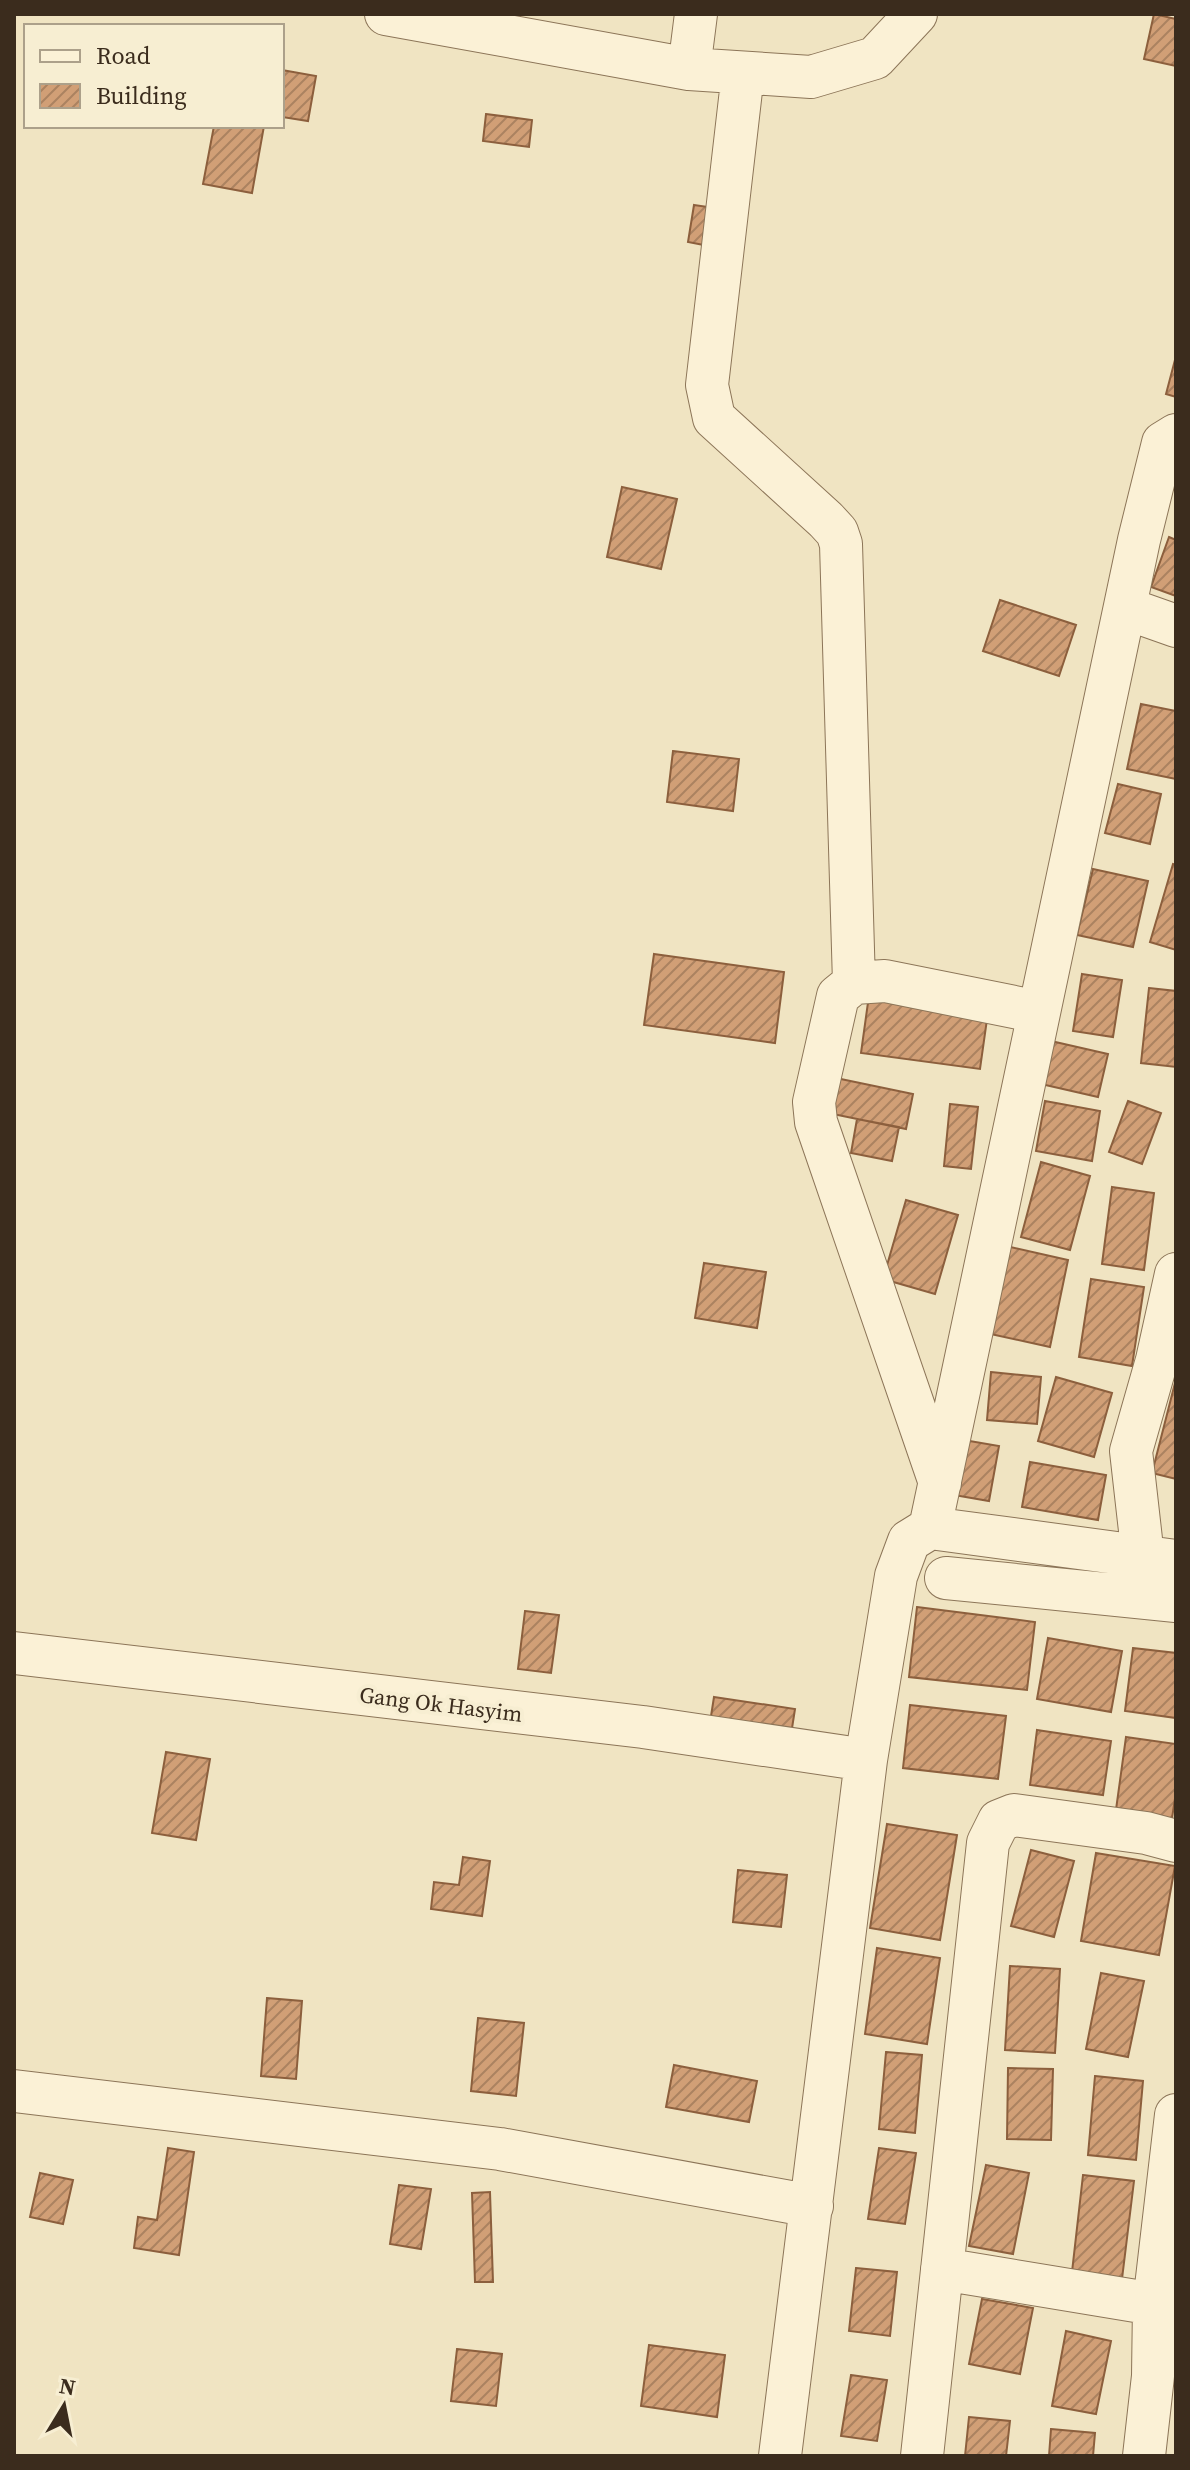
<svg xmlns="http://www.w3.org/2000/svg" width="1190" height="2470" viewBox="0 0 1190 2470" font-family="'Source Serif 4',serif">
<defs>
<pattern id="building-hatch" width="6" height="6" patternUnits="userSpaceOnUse" patternTransform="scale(2)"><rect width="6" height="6" fill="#d19f76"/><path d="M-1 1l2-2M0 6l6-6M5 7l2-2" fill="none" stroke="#ab8260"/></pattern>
</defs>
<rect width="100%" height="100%" fill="#f0e4c2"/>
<path fill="url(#building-hatch)" stroke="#8c5f3d" stroke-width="2" d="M1154,14L1176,19V66L1144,59Z
M282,70L316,76L308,121L282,117Z
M486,114L532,120L529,147L483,141Z
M214,126H264L252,193L203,184Z
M694,205L715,208L709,246L688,242Z
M1176,356V397L1166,394Z
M622,487L677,499L661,569L607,557Z
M1169,537L1176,540V596L1151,587Z
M1000,600L1076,625L1059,676L983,651Z
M1141,704L1176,711V779L1127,769Z
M673,751L739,759L733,811L667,802Z
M1118,784L1161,794L1150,844L1105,833Z
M1173,864L1176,865V950L1150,942Z
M1093,869L1148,881L1133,947L1077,935Z
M654,954L784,972L775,1043L644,1025Z
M1082,974L1122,980L1113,1037L1073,1031Z
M870,988L989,1005L980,1069L861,1053Z
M1149,988L1176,991V1067L1141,1063Z
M1051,1041L1108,1054L1098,1097L1041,1084Z
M836,1078L913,1094L906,1129L828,1113Z
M1045,1101L1100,1111L1092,1161L1036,1151Z
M1128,1101L1161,1113L1142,1164L1109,1152Z
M950,1104L978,1107L971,1169L944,1166Z
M857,1119L899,1127L892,1161L851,1153Z
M1041,1162L1090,1176L1070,1250L1021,1237Z
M1112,1187L1154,1193L1144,1270L1102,1264Z
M906,1200L958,1215L935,1294L883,1279Z
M1006,1246L1068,1260L1050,1347L986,1333Z
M704,1263L766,1272L757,1328L695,1318Z
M1091,1279L1144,1287L1132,1366L1079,1357Z
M991,1372L1041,1377L1037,1424L987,1420Z
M1056,1377L1112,1393L1094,1457L1038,1441Z
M1175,1383L1176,1384V1479L1152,1473Z
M958,1439L999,1446L989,1501L948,1494Z
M1030,1462L1106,1475L1098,1520L1022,1507Z
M917,1607L1035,1622L1027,1690L909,1677Z
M525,1611L559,1615L551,1673L518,1669Z
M1048,1638L1122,1651L1111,1712L1037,1699Z
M1133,1648L1176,1653V1718L1125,1711Z
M714,1697L795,1709L790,1741L709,1729Z
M910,1705L1006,1716L998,1779L903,1768Z
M1037,1730L1111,1741L1103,1795L1030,1785Z
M1126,1737L1176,1744V1792L1171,1825L1115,1817Z
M166,1752L210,1759L196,1840L152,1833Z
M887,1824L957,1835L940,1940L870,1928Z
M1031,1850L1074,1861L1054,1937L1011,1926Z
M1096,1853L1175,1866L1159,1955L1081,1941Z
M463,1857L490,1861L482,1916L431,1909L434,1882L459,1885Z
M738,1870L787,1875L781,1927L733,1922Z
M877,1948L940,1958L927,2044L865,2034Z
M1010,1966L1060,1969L1055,2053L1005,2050Z
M1101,1973L1144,1981L1128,2057L1086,2049Z
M267,1998L302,2001L296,2079L261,2076Z
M478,2018L524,2023L516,2096L471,2091Z
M886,2052L922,2055L915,2133L879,2129Z
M674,2065L757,2081L749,2122L666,2107Z
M1008,2068L1053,2069L1051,2140L1007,2139Z
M1095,2076L1143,2081L1136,2160L1088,2155Z
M168,2148L194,2152L179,2255L134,2248L138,2217L157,2220Z
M879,2148L916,2153L905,2224L868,2219Z
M986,2165L1029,2173L1013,2254L969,2246Z
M40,2173L73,2180L63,2224L30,2217Z
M1083,2175L1134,2181L1121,2287L1071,2281Z
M399,2185L431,2189L421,2249L390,2244Z
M490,2192L493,2282H475L472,2193Z
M856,2268L897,2272L890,2336L849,2331Z
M982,2299L1033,2308L1020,2374L969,2364Z
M1066,2331L1111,2341L1096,2414L1052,2406Z
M649,2345L725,2355L717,2417L641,2406Z
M457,2349L502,2354L496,2406L451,2401Z
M851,2375L887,2380L877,2441L841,2436Z
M969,2417L1010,2421L1006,2456H965Z
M1051,2429L1095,2433L1093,2456H1049Z"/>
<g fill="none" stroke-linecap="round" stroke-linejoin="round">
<defs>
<path id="minor" d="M386,14L689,69L811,77L875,58L916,14
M689,69L696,14
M743,73L707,385L714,418L826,520L837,532L841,544L854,983
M1125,608L1176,626
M1176,1274L1157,1360L1131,1451L1143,1557L1176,1600
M940,1483L816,1122L814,1102L838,996L854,983L885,981L1039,1012
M930,1528L1139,540L1163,443L1176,435
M946,1578L1176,1601
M14,1653L643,1727L866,1760
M14,2091L500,2149L812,2206
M942,2269L1154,2304
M780,2456L866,1760L896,1576L909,1541L930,1528L1176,1561
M922,2456L988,1843L999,1821L1014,1815L1146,1833L1176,1841
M1144,2456L1153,2376L1154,2304L1176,2115"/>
</defs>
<use href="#minor" stroke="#8c7558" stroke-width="44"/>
<use href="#minor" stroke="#fbf1d6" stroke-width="42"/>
</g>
<g text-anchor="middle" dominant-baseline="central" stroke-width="8" stroke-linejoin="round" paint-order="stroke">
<g font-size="22" fill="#3b2c1d" stroke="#f7eed2">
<text transform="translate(441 1704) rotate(7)">Gang Ok Hasyim</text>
</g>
</g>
<rect width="1190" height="2470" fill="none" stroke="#3b2c1d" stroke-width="32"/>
<rect x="24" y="24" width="260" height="104" fill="#f7eed2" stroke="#aca08a" stroke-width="2"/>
<rect x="40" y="50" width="40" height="12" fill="#fbf1d6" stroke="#aca08a" stroke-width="2"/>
<text x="96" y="64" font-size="24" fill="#3b2c1d">Road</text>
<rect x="40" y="84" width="40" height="24" fill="url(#building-hatch)" stroke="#aca08a" stroke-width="2"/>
<text x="96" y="104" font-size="24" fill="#3b2c1d">Building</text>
<g transform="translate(64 2406) rotate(10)" stroke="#f7eed2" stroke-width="6" paint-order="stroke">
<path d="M0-6L14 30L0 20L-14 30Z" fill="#3b2c1d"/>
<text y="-12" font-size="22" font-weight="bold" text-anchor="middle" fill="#3b2c1d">N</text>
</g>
</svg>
